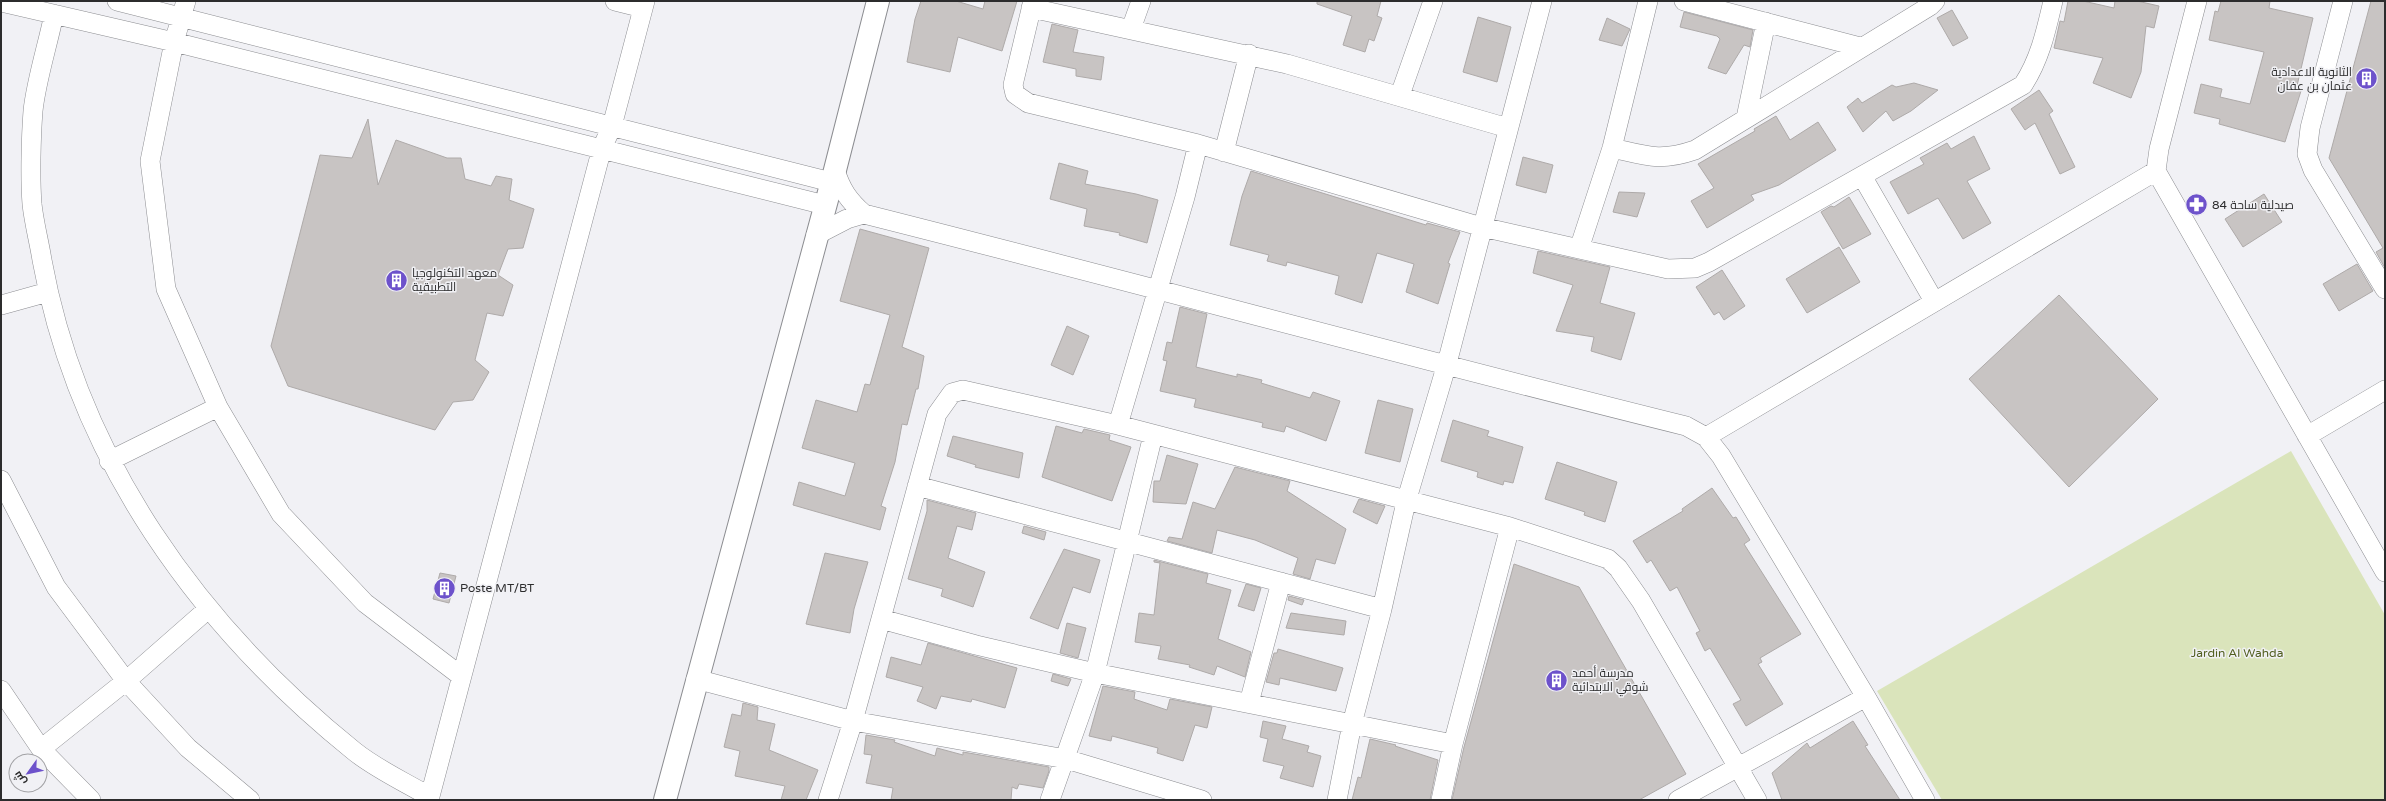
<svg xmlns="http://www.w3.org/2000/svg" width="2386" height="801" viewBox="0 0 2386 801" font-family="'Varela Round',Cairo,sans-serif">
<rect width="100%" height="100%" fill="#f1f1f5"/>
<path fill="#dae4bb" d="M2291,451L2385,615V800H1942L1877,691Z"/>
<path fill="#c8c4c3" stroke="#aeaaa9" d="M921,1H956L983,9L985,1H1017L1002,51L958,37L950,72L907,62L915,19Z
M1317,1H1381L1377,16L1382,18L1374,41L1369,39L1365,52L1343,45L1352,16L1317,4Z
M2068,1H2083L2114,8L2115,1H2137L2159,6L2154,28L2146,26L2141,72L2131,98L2093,83L2103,58L2054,48L2060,21L2064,22Z
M2221,1H2270L2269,8L2313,18L2296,90L2301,91L2285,142L2219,124L2220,119L2194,113L2201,84L2222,89L2220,97L2250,104L2264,52L2209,40L2215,11L2218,12Z
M2371,1H2385V268L2376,252L2383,248L2329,158Z
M1952,10L1968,38L1953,46L1937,18Z
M1684,12L1753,30L1750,47L1744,45L1726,74L1708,68L1720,39L1717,36L1680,27Z
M1478,17L1511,27L1497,82L1463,72Z
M1607,18L1630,29L1622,46L1599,40Z
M1052,24L1078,30L1073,52L1104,57L1101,80L1076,76V69L1043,62Z
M1914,83L1938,90L1911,111L1893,121L1886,111L1863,132L1847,107L1858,98L1862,103L1892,85L1896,87Z
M2039,90L2053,111L2049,114L2075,167L2060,174L2035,123L2025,130L2011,109Z
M1776,116L1790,140L1818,122L1836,150L1779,185L1751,195L1754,200L1707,228L1691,201L1714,188L1698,164L1755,131L1754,129Z
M368,119L378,185L396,140L447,158H461L465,179L491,186L496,176L512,179L509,200L534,209L523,248L508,249L498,275L513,285L503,316L487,313L475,360L489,372L473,400L453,402L435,430L288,386L271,346L320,155L352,158Z
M1974,136L1990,169L1967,181L1991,223L1963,239L1938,198L1908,214L1890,182L1924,164L1920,158L1947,143L1951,149Z
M1523,157L1553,165L1546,193L1516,185Z
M1059,163L1088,171L1085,184L1136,194L1158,200L1147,243L1119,235L1120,233L1084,226L1087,209L1050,199Z
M1251,171L1426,225L1427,223L1460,232L1448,263L1450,264L1438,304L1406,292L1414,264L1377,253L1362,303L1335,294L1339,276L1287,262L1286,266L1267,261L1269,255L1230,245L1242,196Z
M1619,192L1645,193L1637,217L1613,212Z
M2264,194L2282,222L2243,247L2225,219Z
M1849,197L1871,234L1843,249L1821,212L1831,206L1834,207Z
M860,229L929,248L902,347L924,356L918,389H916L907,425L902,424L895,462L881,506L886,508L880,530L793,505L799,482L845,496L855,463L802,448L816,400L857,412L865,384L870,385L890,315L840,301Z
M1839,247L1860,282L1807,313L1786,279Z
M1538,251L1610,267L1600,303L1635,313L1621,360L1591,351L1594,337L1556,331L1573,285L1533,273Z
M2357,264L2373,291L2339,311L2323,284Z
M1722,270L1745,306L1724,320L1719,312L1714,315L1696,287Z
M2059,295L2158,399L2069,487L1969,379Z
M1180,307L1207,314L1196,367L1237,377V374L1262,380L1261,383L1310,398L1313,392L1340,401L1326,441L1286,426L1284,432L1262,427L1263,423L1194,407L1196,399L1160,391L1167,361L1163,360L1167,342L1172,343Z
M1067,326L1089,336L1073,375L1051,365Z
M1378,400L1413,409L1400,462L1365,453Z
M1453,420L1489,431L1487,436L1523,447L1513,483L1504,481L1503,485L1477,477L1478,472L1441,461Z
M1056,426L1082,433L1084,429L1110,435L1109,440L1131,447L1112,501L1042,477Z
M953,436L1023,453L1019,478L975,467L976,465L947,456Z
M1167,455L1198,464L1186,504L1153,502L1154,481H1160Z
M1557,462L1617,482L1605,522L1584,515L1585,512L1545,499Z
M1235,467L1290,481L1287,491L1346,529L1335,564L1316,559L1310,579L1293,574L1298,558L1255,540L1217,530L1212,553L1167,541L1169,537L1182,539L1193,502L1215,509Z
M1712,488L1733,518L1736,517L1750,540L1744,544L1801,634L1760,658L1762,662L1758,664L1783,704L1746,726L1733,704L1741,700L1710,648L1705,651L1696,633L1700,631L1677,587L1670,591L1651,560L1647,563L1633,541L1683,511L1682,509Z
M1359,499L1385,506L1377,524L1353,512Z
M927,500L976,513L972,530L957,526L948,558L985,572L973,607L941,596L943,589L908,579L927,511Z
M1024,526L1046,532L1044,540L1022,533Z
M1064,549L1100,560L1090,593L1073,587L1058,629L1030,618Z
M825,553L868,562L854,609L850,633L806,624Z
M1154,560L1208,574L1206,583L1231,590L1218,639L1251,652L1245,677L1217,666L1214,675L1189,667L1190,665L1158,659L1161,646L1135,642L1139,613L1154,615L1160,563L1154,562Z
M1514,564L1579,587L1686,774L1639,800H1452L1464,747Z
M440,573L456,576L449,603L433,599Z
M1246,584L1261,588L1254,611L1238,606Z
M1289,596L1304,600L1302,605L1288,600Z
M1291,613L1346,621L1344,635L1286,628Z
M1067,623L1086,628L1078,658L1060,653Z
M928,643L1017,668L1005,708L972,699L971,702L941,696L936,709L917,701L923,687L886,677L891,657L921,665Z
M1278,649L1343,668L1336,691L1280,678L1279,685L1266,682L1274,653H1277Z
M1053,674L1071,679L1068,686L1051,681Z
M1103,686L1135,692L1134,699L1167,710L1170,699L1212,707L1207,728L1195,725L1183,761L1157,753L1158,748L1112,736L1111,741L1089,736Z
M743,703L758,707L757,720L775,724L769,750L818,770L806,800H781L785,786L735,776L740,751L724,747L732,714L741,716Z
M1263,721L1286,726L1282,739L1309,746L1307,752L1321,756L1313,787L1280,778L1284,766L1263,761L1268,739L1260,737Z
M1853,721L1868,745L1865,746L1900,800H1782L1772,773L1807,743L1810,748Z
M866,735L895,740L894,742L935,756L937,748L963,755V752L1049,767V771L1043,788L1019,784L1017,789L1012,787L1011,800H891L893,788L866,783L872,755L864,754Z
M1370,739L1396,745L1395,746L1438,760L1430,800H1352L1358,777L1361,778Z"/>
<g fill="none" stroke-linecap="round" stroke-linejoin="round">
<defs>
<path id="street" d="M117,1L831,182
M186,1L174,42L150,161L166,289L218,407L281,514L365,603L461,676
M615,1L643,8
M1033,1L1013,85L1015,94L1028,103L1198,144L1482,227L1668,269L1695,268L1709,262L2023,85C2040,59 2046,31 2053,1
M1684,1L1860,47
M2343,1L2310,128L2307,154L2313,170L2385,289
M1,2L174,42L825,205
M1031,8L1287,64L1508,128
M54,14C48,44 36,81 33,111C31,137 30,178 32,204C34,223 39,241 42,260C78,459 199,626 354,751C376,769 405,782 430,797
M1131,29L1141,1
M1400,95L1433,1
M1746,118L1766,22
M1612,148C1647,156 1660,162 1695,150L1930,6L1935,1
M1224,152L1249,54
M835,170C841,189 848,200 864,214C1138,283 1411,358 1686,426L1706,437L2156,171L2159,149L2197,1
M2156,171L2385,572
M1862,176L1934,301
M816,235L847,219L864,214
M1579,249L1612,148L1648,1
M1,305L48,292
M1118,425L1185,197L1198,144
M2307,436L2385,390
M1706,437L1721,456L1866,697L1925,800
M109,461L218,407
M1,480L56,587L126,681L188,748L250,800
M917,486L1382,609
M881,619L976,645L1095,673L1453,744
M696,679L853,721L1066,759L1202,800
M1,690L41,749L91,800
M1249,703L1281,582
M41,749L126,681L208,609
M429,800L602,148L612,126L645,1
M828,800L853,721L937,414L952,393L963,390L1118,425L1510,527L1608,559L1618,568L1641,601L1757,800
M1050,800L1095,673L1153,435
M1337,800L1352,724L1382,609L1406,502L1446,367L1542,1
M1441,800L1453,744L1510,527
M1678,800L1866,697"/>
<path id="secondary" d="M665,800L835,170L878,1"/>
</defs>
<use href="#street" stroke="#8c8d91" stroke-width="20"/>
<use href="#secondary" stroke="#8c8d91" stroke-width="24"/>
<use href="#street" stroke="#fff" stroke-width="19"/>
<use href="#secondary" stroke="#fff" stroke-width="22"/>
</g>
<defs>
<symbol id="building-disc" viewBox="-11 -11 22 22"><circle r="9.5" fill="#6d52cb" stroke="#f1f1f5"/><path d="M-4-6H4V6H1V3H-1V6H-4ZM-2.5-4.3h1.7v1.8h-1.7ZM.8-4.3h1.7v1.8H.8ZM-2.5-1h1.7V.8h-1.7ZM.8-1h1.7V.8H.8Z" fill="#fff"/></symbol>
<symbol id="pharmacy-disc" viewBox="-11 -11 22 22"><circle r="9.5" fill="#6d52cb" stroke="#f1f1f5"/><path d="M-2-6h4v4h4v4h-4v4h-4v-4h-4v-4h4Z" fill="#fff"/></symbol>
</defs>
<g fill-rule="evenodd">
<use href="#building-disc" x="2354" y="66" width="25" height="25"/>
<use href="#pharmacy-disc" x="2184" y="192" width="25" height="25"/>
<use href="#building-disc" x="384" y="268" width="25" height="25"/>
<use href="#building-disc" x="432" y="576" width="25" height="25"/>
<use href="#building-disc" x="1544" y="668" width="25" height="25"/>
</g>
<g text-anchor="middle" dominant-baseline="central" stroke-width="3" stroke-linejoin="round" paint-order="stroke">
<g font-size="12" fill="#2c2c2d" stroke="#f1f1f5" text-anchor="start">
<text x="2352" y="72" text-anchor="end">الثانوية الاعدادية<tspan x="2352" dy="14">عثمان بن عفان</tspan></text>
<text x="2212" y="205">صيدلية ساحة 84</text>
<text x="412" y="273">معهد التكنولوجيا<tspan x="412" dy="14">التطبيقية</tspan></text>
<text x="460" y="588">Poste MT/BT</text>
<text x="1572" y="673">مدرسة أحمد<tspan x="1572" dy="14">شوقي الابتدائية</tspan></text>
</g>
<g font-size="12" fill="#525f20" stroke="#f1f1f5">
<text x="2237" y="653">Jardin Al Wahda</text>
</g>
</g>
<rect width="2386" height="801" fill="none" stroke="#2c2c2d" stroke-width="4"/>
<g transform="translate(28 773) rotate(237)"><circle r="19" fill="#f1f1f5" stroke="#a2a2a5"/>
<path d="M0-3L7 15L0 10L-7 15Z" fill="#6d52cb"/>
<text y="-6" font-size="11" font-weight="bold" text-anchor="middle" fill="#2c2c2d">ش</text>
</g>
</svg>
